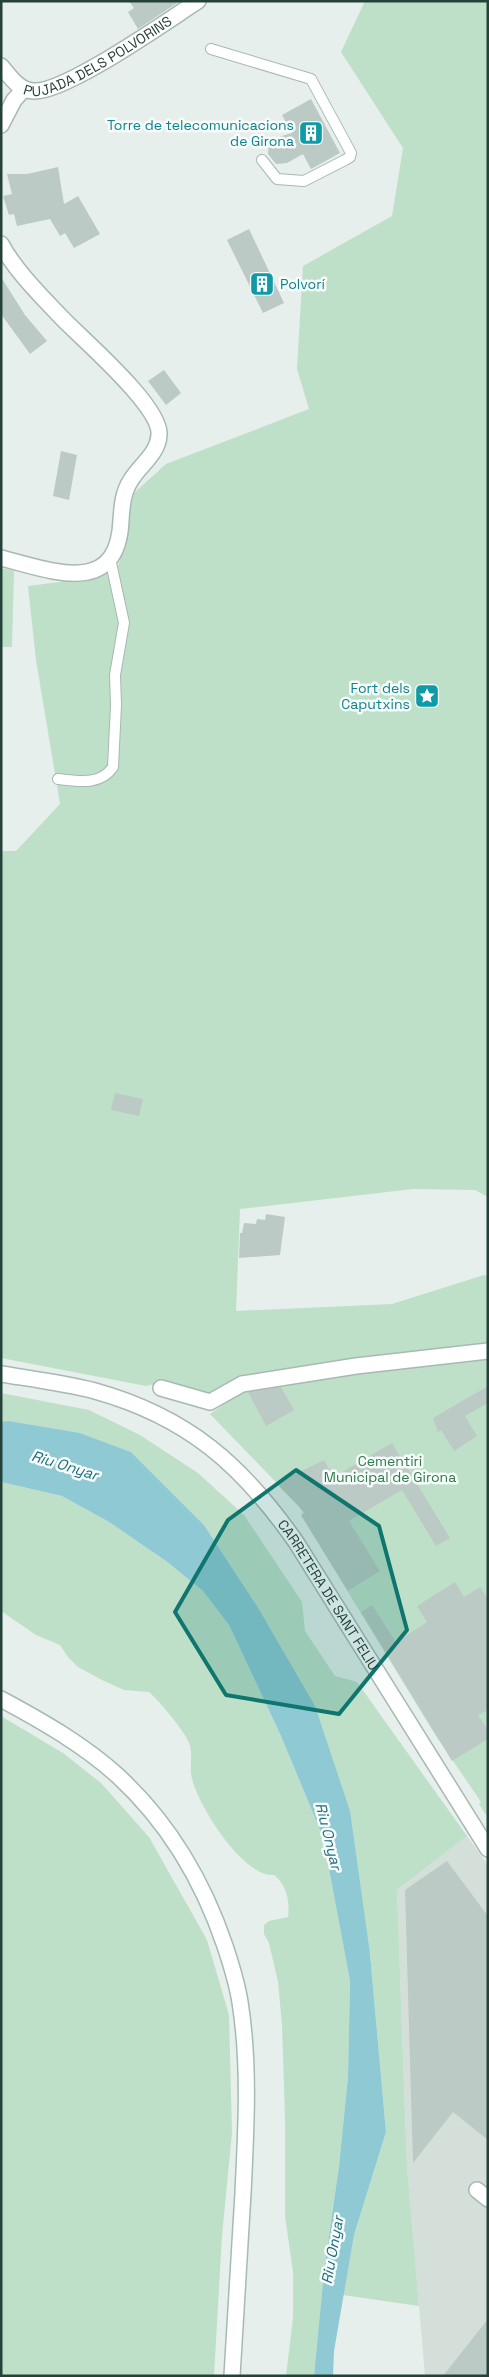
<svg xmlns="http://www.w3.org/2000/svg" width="489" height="2377" viewBox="0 0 489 2377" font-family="'Space Grotesk',sans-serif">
<rect width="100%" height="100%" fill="#e6efeb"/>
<path fill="#d4dfda" d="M467,1836L488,1865V2376H425L407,2167L397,1890Z"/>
<path fill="#bfe0c8" d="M365,1H488V1197L475,1190L413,1189L240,1209L236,1311L392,1304L484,1275L488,1276V1345L385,1354L235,1381L209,1397L159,1383L146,1386L1,1358V851H16L60,804L36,660L28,586L99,577L119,564L134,493L166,464L309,409L297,369L303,266L392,216L403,148L341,52Z
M1,568L14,571L12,647H1Z
M488,1356V1815H486L479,1804L481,1802L434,1733L301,1515L303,1513L299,1506L210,1414L246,1389L252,1388Z
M1,1393L89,1410L140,1435L198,1473L244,1515L302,1602L305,1631L335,1676L357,1682L467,1836L397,1890L407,2167L419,2306L343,2295L354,2235L386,2132L370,1954L257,1606L204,1525L131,1452L80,1433L1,1422Z
M1,1482L62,1496L109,1522L166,1561L203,1591L229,1625L281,1736L323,1837L350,1981L348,2077L339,2166L324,2271L314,2376H286L293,2318V2272L285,2216V2117L282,2025L278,1982L269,1943L264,1934V1925L269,1921L288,1917C290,1902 287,1885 274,1875C243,1878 195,1802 191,1774C190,1764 193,1752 189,1743C184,1730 160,1702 149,1692L124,1690L102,1680L78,1667L68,1657L60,1645L36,1635L1,1611Z
M1,1716L63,1753L101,1783L149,1837L207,1940L229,2015L232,2133L222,2236L214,2376H1Z"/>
<path fill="#8ec9d4" d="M8,1421L80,1433L131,1452L204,1525L257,1606L315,1706L350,1811L370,1954L386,2132L354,2235L334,2351L333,2376H314L324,2271L339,2166L348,2077L350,1981L323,1837L281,1736L229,1625L203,1591L166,1561L109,1522L62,1496L1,1482V1422Z"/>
<path fill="#bbcac4" d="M129,1H180L138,29L128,12L134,8Z
M311,99L340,153L311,169L303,154L287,163L276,164L268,154L269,143L275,138L292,133L282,115Z
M58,167L64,204L78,196L100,234L74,248L65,233L60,236L50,219L17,226L14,214L9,215L3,196L12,194L7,174H27Z
M249,229L284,303L263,313L227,240Z
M1,277L25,315L47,341L30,354L1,314Z
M164,370L181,393L166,405L148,381Z
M61,451L77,455L69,500L53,496Z
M115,1093L143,1099L139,1116L111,1110Z
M266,1214L285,1217L280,1255L239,1258L240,1233H242L244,1223L256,1224L257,1219L265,1220Z
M488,1386V1403L465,1416L477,1436L454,1451L441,1430L438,1432L433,1418Z
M281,1387L294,1410L266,1426L248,1392Z
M392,1443L450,1538L436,1546L402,1490L349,1521L380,1571L348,1591L301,1515L305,1513L276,1483L324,1460L334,1477Z
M455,1582L464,1597L480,1587L488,1599V1710L478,1715L488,1730V1739L452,1761L361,1612L372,1605L396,1642L427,1622L417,1606Z
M447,1861L488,1916V2140L453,2112L413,2163L405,1890Z
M488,2319V2376H443Z"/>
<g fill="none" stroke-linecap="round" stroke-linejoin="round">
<defs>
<path id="lane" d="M211,49L311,79L351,153L350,157L345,160L304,181L277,179L262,160
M58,779C78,781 100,786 113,767L116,705L115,675L124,623L110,558"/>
<g id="street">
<path id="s1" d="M1,66C10,76 18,90 33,91C64,94 168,20 198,1"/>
<path d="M1,125L14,100L24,89"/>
<path d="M1,244C14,269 42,297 61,317C82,339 162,407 159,435C158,454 140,465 131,480C123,492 122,505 121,520C118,599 50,570 1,558"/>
<path id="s2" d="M1,1374C32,1379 64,1383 95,1391C188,1417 242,1465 296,1542L488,1849"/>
<path d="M161,1388L210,1402L242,1384L356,1366L488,1351"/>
<path d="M477,2190L488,2199"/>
</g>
<path id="secondary" d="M1,1699C42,1721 84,1745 118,1776C169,1823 203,1881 225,1946C231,1964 237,1983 240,2002C250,2065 246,2130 243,2193C239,2254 236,2315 232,2376"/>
</defs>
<use href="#lane" stroke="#a8b8b2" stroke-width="12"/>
<use href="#street" stroke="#a8b8b2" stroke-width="18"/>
<use href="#secondary" stroke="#a4bbb3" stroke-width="18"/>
<use href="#lane" stroke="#fff" stroke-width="10"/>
<use href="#street" stroke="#fff" stroke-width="15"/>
<use href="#secondary" stroke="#fff" stroke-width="15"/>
</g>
<path fill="#0f766e" fill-opacity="0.2" stroke="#0f766e" stroke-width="4" stroke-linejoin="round" d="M296,1470L379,1526L407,1630L339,1714L226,1695L175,1612L228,1520Z"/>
<defs>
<symbol id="building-square" viewBox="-11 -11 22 22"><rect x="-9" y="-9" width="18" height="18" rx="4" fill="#0f9aa8" stroke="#f7fbf9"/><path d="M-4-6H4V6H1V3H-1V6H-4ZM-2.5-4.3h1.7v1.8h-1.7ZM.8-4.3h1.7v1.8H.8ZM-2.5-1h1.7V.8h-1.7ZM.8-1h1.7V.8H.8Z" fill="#fff"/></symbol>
<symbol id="sight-square" viewBox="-11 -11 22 22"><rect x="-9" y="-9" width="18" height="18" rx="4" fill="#0f9aa8" stroke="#f7fbf9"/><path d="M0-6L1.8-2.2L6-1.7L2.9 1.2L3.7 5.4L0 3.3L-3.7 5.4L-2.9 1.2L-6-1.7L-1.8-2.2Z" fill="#fff"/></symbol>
</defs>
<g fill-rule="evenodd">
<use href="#building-square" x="297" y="119" width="28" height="28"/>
<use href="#building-square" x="248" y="270" width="28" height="28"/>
<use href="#sight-square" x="413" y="682" width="28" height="28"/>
</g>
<g text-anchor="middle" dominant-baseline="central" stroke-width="5" stroke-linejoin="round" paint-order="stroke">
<g font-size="14" fill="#24423a" stroke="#f7fbf9">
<text stroke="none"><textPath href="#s1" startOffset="115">PUJADA DELS POLVORINS</textPath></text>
<text stroke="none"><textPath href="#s2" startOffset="415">CARRETERA DE SANT FELIU</textPath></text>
</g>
<g font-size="14" fill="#0d838f" stroke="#f7fbf9" text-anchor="end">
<text x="294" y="125">Torre de telecomunicacions<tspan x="294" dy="16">de Girona</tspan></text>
<text x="280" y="284" text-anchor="start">Polvorí</text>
<text x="410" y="688">Fort dels<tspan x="410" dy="16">Caputxins</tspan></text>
</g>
<g font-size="14" fill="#2d7a4b" stroke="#f7fbf9">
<text x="390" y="1461">Cementiri<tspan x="390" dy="16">Municipal de Girona</tspan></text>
</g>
<g font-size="15" font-style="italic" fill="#1c6f80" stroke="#f7fbf9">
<text transform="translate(65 1465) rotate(17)">Riu Onyar</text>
<text transform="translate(329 1836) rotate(76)">Riu Onyar</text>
<text transform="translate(332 2250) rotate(-80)">Riu Onyar</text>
</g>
</g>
<rect width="489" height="2377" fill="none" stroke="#24423a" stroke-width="5"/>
</svg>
